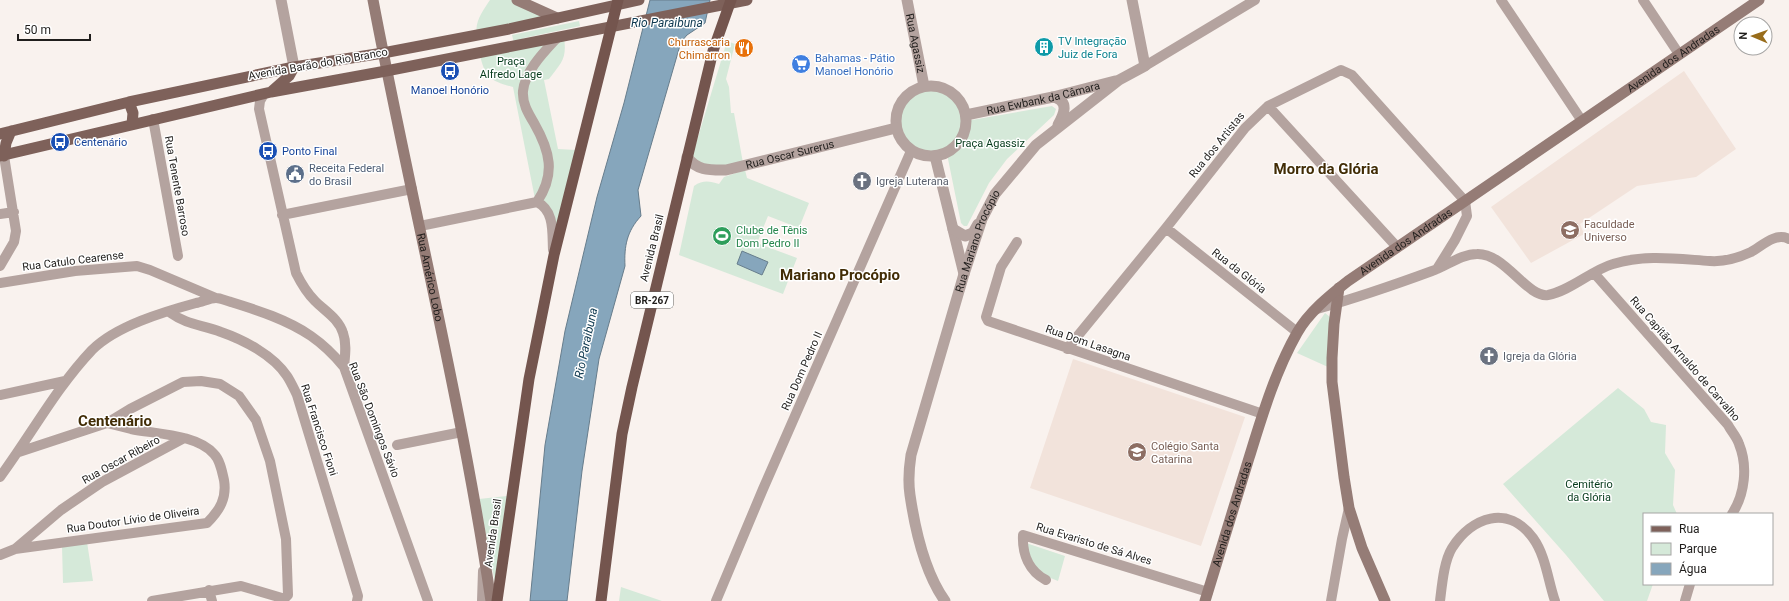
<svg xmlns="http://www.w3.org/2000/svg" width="1789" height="601" viewBox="0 0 1789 601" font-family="Roboto,sans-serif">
<rect width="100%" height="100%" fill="#f9f2ee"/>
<path fill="#f2e3db" d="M1684,71L1736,149L1696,177L1637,186L1580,224L1584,234L1531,263L1491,207Z
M1073,359L1245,417L1201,546L1030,488Z"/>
<path fill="#d5e9d9" d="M490,0H516L555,18L477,34C474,22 484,9 490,0Z
M579,21L580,26L524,38L514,43L512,35Z
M564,37C567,59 562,62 549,79L544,80L558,149L576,150L555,249L552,220L539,202L551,168C540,142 516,99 532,71C540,59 554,48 564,37Z
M554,39L522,91L542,139L549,169L535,199L513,87C491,81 485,78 480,55Z
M727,41L735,44L726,79L729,87L731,113H734L743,163L709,168L692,157Z
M924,81C951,81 966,92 969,119L972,120L1052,106L1056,109L1054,115L1007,159L989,183L967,226H964L961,223L947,154L956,149L963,140C957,145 953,151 946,153C905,171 874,114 910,88C914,85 920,83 924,81Z
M745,170L747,178L809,203L799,228L768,216L757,243L797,258L783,294L679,255L694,186C703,180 709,181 719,184L724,177Z
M1325,313L1330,317L1328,367L1297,353Z
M1618,388L1644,409L1651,422L1666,425L1665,453L1675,470L1673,505L1677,514H1644V584H1653L1647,601H1604L1566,555L1503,484Z
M507,496L495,583L479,499Z
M87,542L93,581L63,583L62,546Z
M1026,543L1065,556L1058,581C1030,570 1034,570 1026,543Z
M621,587L662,601H619Z"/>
<path fill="#86a6bc" stroke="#677d8c" d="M650,0H710L705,23L687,35L681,42L638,190L641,216C627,231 624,246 625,266L599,359L582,471L567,601H530L545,445L565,331L597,197L624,103Z
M742,251L768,262L762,275L737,264Z"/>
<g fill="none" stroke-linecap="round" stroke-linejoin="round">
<path stroke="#b4a39f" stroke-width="10" d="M1501,0L1582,121
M1643,0L1679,54
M1145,66L1255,0
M264,94L260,101L259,109L296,273C301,283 307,293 315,301C325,311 339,319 343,333C347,344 345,356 344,367
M1268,106L1397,247
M153,119L178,256
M537,202C556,174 550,151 534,123C528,113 522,103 523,91C525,71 544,52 557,38
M537,202C555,211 552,233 553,250
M0,214L14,212
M282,215L412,189
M420,226L537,202
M1166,228L1297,332
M1017,242L1001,267L986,317L988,321L1263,414
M0,266L14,242L16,231L4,156
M1594,273L1728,425C1731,431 1737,437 1739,444C1748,466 1745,494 1732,514
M0,283L75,271L137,266L150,270L216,298
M1317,309C1356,298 1394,285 1432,271C1447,266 1461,254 1477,254C1505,253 1527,298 1548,295C1570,291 1592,270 1613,264C1644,254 1678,259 1710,261C1724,262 1738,258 1751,252C1762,246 1775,232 1789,239
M169,312C189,326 200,324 221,332C244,340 273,355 287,376C291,382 294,389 297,395L358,596L357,601
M1067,349L1166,228L1245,128L1268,106L1341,70L1352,75L1465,201L1467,216L1455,240L1437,269
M0,395L65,381
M107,423C115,425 123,427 131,429C155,434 197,434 214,454C220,460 222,471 224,480C227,498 220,510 207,523L15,549L61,510L102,482L184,438
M397,445L462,432
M19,452L107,423L130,409L183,382L201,381L220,384L239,396L256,420L270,461L286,539L288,595L285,598H282L241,586L152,601
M0,477C31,435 56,388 92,350C116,326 163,312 196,303C202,302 210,298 216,298C221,298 226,301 231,302C257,310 288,320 311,336C324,345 334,355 344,367L428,601
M0,555L15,549
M1046,580C1029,571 1022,554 1023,535L1208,592
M209,590L212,601
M482,601L483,571
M716,601L763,489L911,151
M1331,601L1342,539L1349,508
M1440,601C1442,585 1444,561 1452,548C1472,517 1508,504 1533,538C1546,556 1548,581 1555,601
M1685,601L1690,584"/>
<g stroke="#b4a39f" stroke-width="11">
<path d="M281,0L294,67"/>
<path id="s1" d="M907,0L924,86"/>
<circle cx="931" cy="121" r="35"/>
<path d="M1053,97C1070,101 1064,114 1058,125"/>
<path id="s2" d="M966,115L1053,97L1115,81"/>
<path d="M935,156L964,274"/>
<path id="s3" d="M687,157C697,171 710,170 726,170L896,128"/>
<path d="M953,229L965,236L973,233L978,224"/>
<path id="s4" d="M945,601C925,573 915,529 910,495C908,482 909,468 911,455L964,274L982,219L995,194L1036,145L1119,80L1145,66L1132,0"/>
</g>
<g stroke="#957c76" stroke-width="11">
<path id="s5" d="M373,0C411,201 461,399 491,601"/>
<path d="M517,0L557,18"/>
<path d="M1339,288L1334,324L1332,358V382L1344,477L1349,508L1362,548L1385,601"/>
<path id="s6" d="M1205,601C1220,553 1234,506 1249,458C1262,416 1275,372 1297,333C1308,313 1330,295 1348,281L1759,0"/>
</g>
<path stroke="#7e615a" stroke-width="11" d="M272,91L289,76L294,67
M129,102L133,113L132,124
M0,134L129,102L294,67L383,53L509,29L639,0
M0,156L271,92L386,71L747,0
M4,156L6,143L11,131"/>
<path stroke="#74554e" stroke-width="11" d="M497,601L529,379L554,255L618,0
M601,601L622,434L632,387L713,51L731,0"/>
</g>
<defs>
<symbol id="building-disc" viewBox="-11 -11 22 22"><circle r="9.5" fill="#0f9aa8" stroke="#fff"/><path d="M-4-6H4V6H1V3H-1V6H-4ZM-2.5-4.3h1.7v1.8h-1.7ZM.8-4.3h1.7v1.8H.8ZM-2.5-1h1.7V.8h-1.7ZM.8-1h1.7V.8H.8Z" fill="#fff"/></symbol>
<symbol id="restaurant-disc" viewBox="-11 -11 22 22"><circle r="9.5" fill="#e8710a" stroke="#fff"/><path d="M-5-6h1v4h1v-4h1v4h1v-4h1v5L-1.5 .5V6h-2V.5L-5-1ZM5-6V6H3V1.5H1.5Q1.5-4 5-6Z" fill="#fff"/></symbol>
<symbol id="supermarket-disc" viewBox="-11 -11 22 22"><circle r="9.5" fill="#3f7fe0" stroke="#fff"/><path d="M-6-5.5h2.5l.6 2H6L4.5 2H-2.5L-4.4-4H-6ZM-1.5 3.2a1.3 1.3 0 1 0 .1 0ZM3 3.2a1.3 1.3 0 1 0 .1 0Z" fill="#fff"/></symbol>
<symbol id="bus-disc" viewBox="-11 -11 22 22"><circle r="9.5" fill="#1a4fb4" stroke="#fff"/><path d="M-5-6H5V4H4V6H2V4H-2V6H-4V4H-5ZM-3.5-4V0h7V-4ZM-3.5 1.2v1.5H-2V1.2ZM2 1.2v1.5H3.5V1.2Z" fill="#fff"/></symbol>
<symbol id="civic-disc" viewBox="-11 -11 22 22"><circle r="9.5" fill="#5c6f8a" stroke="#fff"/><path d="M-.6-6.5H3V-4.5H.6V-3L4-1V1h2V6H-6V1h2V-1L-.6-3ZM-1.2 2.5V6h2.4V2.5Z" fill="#fff"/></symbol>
<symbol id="church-disc" viewBox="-11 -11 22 22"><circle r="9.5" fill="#6b7280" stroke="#fff"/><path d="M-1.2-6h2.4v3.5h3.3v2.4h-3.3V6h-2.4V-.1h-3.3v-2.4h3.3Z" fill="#fff"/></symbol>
<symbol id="university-disc" viewBox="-11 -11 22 22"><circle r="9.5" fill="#8d6e63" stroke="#fff"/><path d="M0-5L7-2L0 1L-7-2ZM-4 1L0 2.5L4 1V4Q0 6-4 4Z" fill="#fff"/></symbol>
<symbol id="stadium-disc" viewBox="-11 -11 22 22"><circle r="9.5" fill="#2e9e5b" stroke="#fff"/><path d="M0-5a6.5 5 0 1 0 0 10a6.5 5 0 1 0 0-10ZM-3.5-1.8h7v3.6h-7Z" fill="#fff"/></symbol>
<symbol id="school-disc" viewBox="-11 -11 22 22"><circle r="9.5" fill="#8d6e63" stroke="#fff"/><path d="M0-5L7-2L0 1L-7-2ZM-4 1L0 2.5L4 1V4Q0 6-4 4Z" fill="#fff"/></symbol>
</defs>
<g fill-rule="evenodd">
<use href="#building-disc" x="1033" y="36" width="22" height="22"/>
<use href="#restaurant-disc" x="733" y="37" width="22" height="22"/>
<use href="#supermarket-disc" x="790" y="53" width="22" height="22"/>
<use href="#bus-disc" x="439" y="60" width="22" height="22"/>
<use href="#bus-disc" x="49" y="131" width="22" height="22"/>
<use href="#bus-disc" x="257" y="140" width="22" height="22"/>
<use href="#civic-disc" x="284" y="163" width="22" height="22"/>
<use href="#church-disc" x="851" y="170" width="22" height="22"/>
<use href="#university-disc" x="1559" y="219" width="22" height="22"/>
<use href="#stadium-disc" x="711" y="225" width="22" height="22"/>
<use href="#church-disc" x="1478" y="345" width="22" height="22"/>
<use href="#school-disc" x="1126" y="441" width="22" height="22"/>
</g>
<g text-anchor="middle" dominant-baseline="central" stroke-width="3" stroke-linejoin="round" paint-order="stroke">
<rect fill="#fff" stroke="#636260" stroke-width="1" x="631" y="292" width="42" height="16" rx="3"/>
<g font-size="10" font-weight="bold" fill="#201e1c">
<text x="652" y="300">BR-267</text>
</g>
<g font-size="11" fill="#0d838f" stroke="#fff" text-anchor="start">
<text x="1058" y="41">TV Integração<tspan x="1058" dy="13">Juiz de Fora</tspan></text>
</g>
<g font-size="11" fill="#c56008" stroke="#fff" text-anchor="end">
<text x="730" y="42">Churrascaria<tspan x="730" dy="13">Chimarron</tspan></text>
</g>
<g font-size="11" fill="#201e1c" stroke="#fff">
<text stroke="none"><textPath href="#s1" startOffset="44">Rua Agassiz</textPath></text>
<text stroke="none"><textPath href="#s6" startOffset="751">Avenida dos Andradas</textPath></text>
<text transform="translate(318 64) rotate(-10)">Avenida Barão do Rio Branco</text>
<text stroke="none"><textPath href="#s2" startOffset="79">Rua Ewbank da Câmara</textPath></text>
<text transform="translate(1217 145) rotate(-51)">Rua dos Artistas</text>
<text stroke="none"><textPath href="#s3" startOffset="109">Rua Oscar Surerus</textPath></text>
<text transform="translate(177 186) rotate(80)">Rua Tenente Barroso</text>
<text stroke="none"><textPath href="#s6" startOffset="427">Avenida dos Andradas</textPath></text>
<text stroke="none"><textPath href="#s4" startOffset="377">Rua Mariano Procópio</textPath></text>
<text transform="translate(652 248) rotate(-76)">Avenida Brasil</text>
<text transform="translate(73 261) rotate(-7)">Rua Catulo Cearense</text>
<text transform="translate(1239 271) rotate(38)">Rua da Glória</text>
<text stroke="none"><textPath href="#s5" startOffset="283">Rua Américo Lobo</textPath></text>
<text transform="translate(1088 343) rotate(19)">Rua Dom Lasagna</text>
<text transform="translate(1685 359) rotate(49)">Rua Capitão Arnaldo de Carvalho</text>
<text transform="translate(802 371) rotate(-66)">Rua Dom Pedro II</text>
<text transform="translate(374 420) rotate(69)">Rua São Domingos Sávio</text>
<text transform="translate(319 430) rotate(72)">Rua Francisco Fioni</text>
<text transform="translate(121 460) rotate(-29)">Rua Oscar Ribeiro</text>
<text stroke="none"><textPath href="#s6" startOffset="91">Avenida dos Andradas</textPath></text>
<text transform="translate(133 520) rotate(-8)">Rua Doutor Lívio de Oliveira</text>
<text transform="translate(493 533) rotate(-82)">Avenida Brasil</text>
<text transform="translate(1094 544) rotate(17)">Rua Evaristo de Sá Alves</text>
</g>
<g font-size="11" fill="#366cbe" stroke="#fff" text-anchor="start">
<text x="815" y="58">Bahamas - Pátio<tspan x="815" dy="13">Manoel Honório</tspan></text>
</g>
<g font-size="11" fill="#053a1b" stroke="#fff">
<text x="511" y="61">Praça<tspan x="511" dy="13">Alfredo Lage</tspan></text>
<text x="990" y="143">Praça Agassiz</text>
<text x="1589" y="484">Cemitério<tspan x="1589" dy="13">da Glória</tspan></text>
</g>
<g font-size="11" fill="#164399" stroke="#fff" text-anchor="start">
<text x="450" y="90" text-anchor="middle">Manoel Honório</text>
<text x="74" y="142">Centenário</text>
<text x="282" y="151">Ponto Final</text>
</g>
<g font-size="11" fill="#4e5e75" stroke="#fff" text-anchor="start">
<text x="309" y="168">Receita Federal<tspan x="309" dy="13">do Brasil</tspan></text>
</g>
<g font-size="11" fill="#5b616d" stroke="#fff" text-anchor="start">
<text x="876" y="181">Igreja Luterana</text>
<text x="1503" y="356">Igreja da Glória</text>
</g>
<g font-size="11" fill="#785e54" stroke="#fff" text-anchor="start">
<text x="1584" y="224">Faculdade<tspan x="1584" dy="13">Universo</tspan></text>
<text x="1151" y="446">Colégio Santa<tspan x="1151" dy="13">Catarina</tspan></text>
</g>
<g font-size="11" fill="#27864d" stroke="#fff" text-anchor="start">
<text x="736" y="230">Clube de Tênis<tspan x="736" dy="13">Dom Pedro II</tspan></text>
</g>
<g font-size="12" font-style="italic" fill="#0d384f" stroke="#fff">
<text x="667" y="23">Rio Paraibuna</text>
<text transform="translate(586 343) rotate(-78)">Rio Paraibuna</text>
</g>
<g font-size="15" font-weight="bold" fill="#412c05" stroke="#fff">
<text x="1326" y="169">Morro da Glória</text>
<text x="840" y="275">Mariano Procópio</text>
<text x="115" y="421">Centenário</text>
</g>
</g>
<rect x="1643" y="513" width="130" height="72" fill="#ffffff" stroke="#a6a5a4"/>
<rect x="1651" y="526" width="20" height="6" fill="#7e615a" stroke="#a6a5a4"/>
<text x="1679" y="533" font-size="12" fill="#201e1c">Rua</text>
<rect x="1651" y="543" width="20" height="12" fill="#d5e9d9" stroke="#a6a5a4"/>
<text x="1679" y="553" font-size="12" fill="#201e1c">Parque</text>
<rect x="1651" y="563" width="20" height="12" fill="#86a6bc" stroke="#a6a5a4"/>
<text x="1679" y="573" font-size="12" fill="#201e1c">Água</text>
<g transform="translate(1753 36) rotate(272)"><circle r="19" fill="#ffffff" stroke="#a6a5a4"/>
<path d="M0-3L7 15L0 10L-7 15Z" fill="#986c1a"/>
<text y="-6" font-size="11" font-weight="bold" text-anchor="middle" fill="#201e1c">N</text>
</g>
<path d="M18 34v6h72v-6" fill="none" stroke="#201e1c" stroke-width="2"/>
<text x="24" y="34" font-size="12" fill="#201e1c" stroke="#ffffff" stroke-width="3" paint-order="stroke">50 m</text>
</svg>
